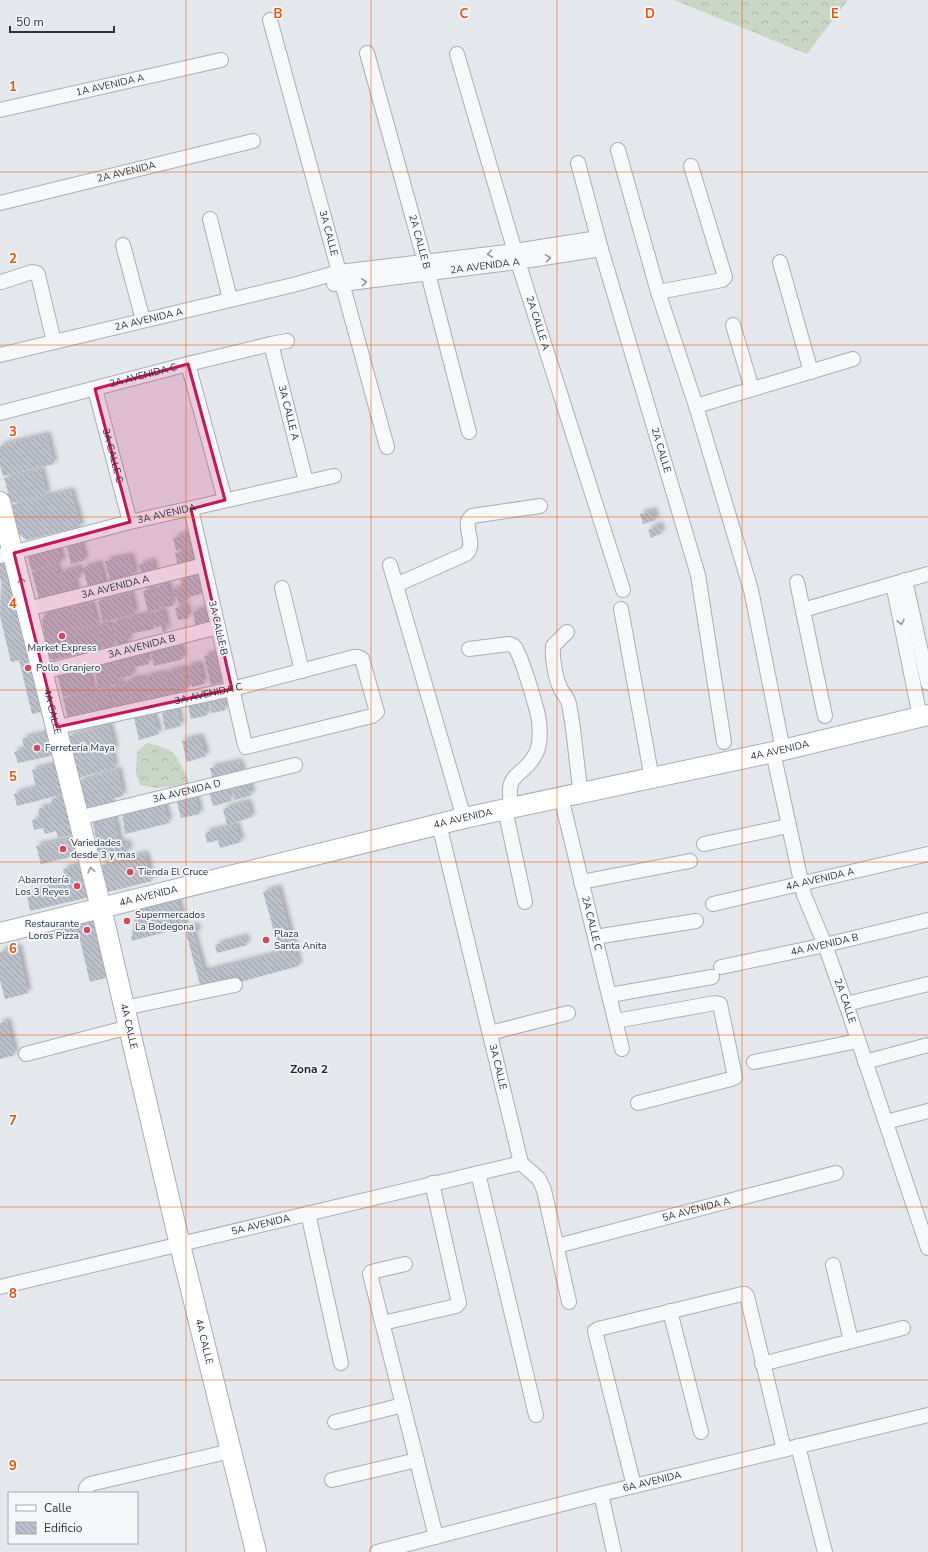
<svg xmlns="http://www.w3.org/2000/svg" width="928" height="1552" viewBox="0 0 928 1552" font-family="'Nunito Sans',sans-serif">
<defs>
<pattern id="forest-crowns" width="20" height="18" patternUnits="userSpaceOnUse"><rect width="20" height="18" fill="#c9d6c5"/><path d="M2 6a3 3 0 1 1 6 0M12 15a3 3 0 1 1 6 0" fill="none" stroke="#adb8ab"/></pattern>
<pattern id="building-back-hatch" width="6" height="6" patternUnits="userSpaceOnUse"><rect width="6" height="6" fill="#bbc0ca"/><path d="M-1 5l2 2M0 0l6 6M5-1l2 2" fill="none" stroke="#989da6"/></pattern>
<filter id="shadow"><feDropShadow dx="3.5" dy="-3.5" stdDeviation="2" flood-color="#0004"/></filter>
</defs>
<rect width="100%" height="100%" fill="#e4e7ec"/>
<path fill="url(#forest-crowns)" d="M674,0H848L807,54Z
M147,743C155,745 167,747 173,753C181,761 185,775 190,784L157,788L140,785L136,774L137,752Z"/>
<path fill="url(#building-back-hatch)" filter="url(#shadow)" d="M47,435L54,464L3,476L0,466V446Z
M41,470L47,495L11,503L4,478Z
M71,491L81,527L26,540L19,534L11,505Z
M653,511L656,520L643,524L640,514Z
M659,525L662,533L651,538L648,530Z
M191,533L194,546L176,550L173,538Z
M80,543L85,560L71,564L67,547Z
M58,548L62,562L49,566L45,551Z
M194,549L198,563L178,567L175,553Z
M44,551L48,566L32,571L28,559L31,554Z
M130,556L135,576L111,583L105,561Z
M152,561L155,573L142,577L139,565Z
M10,562L45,711L32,714L19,660L11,662L0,616L1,584L17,650L0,577V564Z
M99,564L105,586L89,591L83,568Z
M56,565L64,595L42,600L39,599L38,595L32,572Z
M79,568L81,577L74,579L77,592L65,596L60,573Z
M199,576L203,593L185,598L186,603L179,604L177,597L174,598L172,590L183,587L180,580Z
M167,584L173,606L161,608L155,587Z
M153,588L159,609L148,612L143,591Z
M130,593L135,614L103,622L98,601Z
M91,603L97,624L75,629L71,608Z
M186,606L189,618L178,620L175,608Z
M69,608L80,654L53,660L48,654L42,621L46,613Z
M208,608L212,624L196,628L193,612Z
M163,611L167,631L163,632L161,626L156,627L153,613Z
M151,614L154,629L129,634L126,619Z
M125,620L129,642L117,646L112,623Z
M110,624L115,646L103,649L98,626Z
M96,626L102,649L82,654L76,631Z
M180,645L183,659L154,666L151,652Z
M146,653L149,664L131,668L133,675L121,678L117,659Z
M219,653L226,681L211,685L204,656Z
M116,659L120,683L98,689L94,664Z
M199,664L204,684L192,687L187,667Z
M87,667L93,690L63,697L57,674Z
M185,668L189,688L179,691L180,695L174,696L168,672Z
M166,673L172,697L152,702L146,677Z
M145,678L151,702L132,706L126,681Z
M125,684L130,708L116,712L110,687Z
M107,688L113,713L100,717L95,691Z
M94,691L99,717L68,719L63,698Z
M224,697L226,710L212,713L209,700Z
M204,700L208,715L191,719L188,705Z
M177,708L181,726L165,730L162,712Z
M153,714L159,734L139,740L134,718Z
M109,725L115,750L111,751L115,768L77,778L67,737Z
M50,732L55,755L18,763L14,752L25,749L22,739Z
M200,737L206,756L187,762L182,741Z
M239,762L243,774L213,781L210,768Z
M57,764L64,794L17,806L14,794L36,788L32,770Z
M118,770L123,796L110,799L112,806L84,813L78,782Z
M248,782L252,795L235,800L231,786Z
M227,787L231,801L213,806L209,792Z
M195,795L200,814L181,818L176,799Z
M64,796L73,835L58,838L56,831L45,834L43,828L34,830L32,820L40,818L38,809L53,806L51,799Z
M163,802L169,823L125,834L122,812Z
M247,802L252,817L227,825L223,809Z
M113,814L120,844L127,843L129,852L100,858L92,819Z
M236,825L241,842L220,848L218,840L207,843L205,833Z
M75,838L79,855L41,864L36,846Z
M145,854L152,881L108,892L101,865Z
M82,865L90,897L30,911L27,894L66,884L63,869Z
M278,888L299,966L202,992L185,929L196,926L198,932L193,934L204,972L280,953L263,892Z
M177,899L185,927L131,941L136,910Z
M93,915L109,977L90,982L79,936L63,940L59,924Z
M245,937L247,945L217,953L215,945Z
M18,947L28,993L5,999L0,980V952Z
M7,1021L15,1055L0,1059V1023Z"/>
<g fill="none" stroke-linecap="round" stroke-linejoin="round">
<defs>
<g id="street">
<path id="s1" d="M270,20L387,447"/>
<path id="s2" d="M367,53L425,262L469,432"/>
<path id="s3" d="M457,54L518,262L623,590"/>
<path id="s4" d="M0,110L221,60"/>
<path d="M618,150L658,292L696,406L751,590L783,750"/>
<path id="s5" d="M578,163L601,249L698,575L724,742"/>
<path id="s6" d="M0,203L253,141"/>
<path d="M210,219L230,299"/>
<path d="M123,245L143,320"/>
<path d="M780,262L811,372"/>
<path d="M1,282L32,272L37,273L38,275L54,342"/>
<path id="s7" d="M334,284H342L518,262L601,249"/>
<path d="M658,292L722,280L725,277L691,166"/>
<path d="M733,325L752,389"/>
<path id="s8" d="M271,344L306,482"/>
<path id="s9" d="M0,355L297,284L339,272L515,251L598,238"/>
<path d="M188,364L225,500"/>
<path id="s10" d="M95,389L130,522"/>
<path d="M696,406L853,359"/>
<path id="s11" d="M0,413L188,364L271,344L287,341"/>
<path id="s12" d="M0,556L130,522L334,476"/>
<path d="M390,565L464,818"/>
<path d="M905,580L928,683"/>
<path d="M797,582L825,716"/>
<path d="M893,584L920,717"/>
<path d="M396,585L466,554C478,543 460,525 472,516L540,506"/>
<path d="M282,588L302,671"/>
<path id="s13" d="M27,609L204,565"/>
<path d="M621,609L652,779"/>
<path d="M803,610L928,574"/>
<path d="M567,632L553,646C552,656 555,676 559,685C561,692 567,696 569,704C575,734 576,763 581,793"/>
<path d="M469,649L509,644L514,646C521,654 537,708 539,721C540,730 540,743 537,751C524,780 503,768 512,808"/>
<path id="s14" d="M43,672L218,627"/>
<path id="s15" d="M57,727L232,689L354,657H358L362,659L377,712L372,716L246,747L245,745C227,666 209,587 191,509"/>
<path id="s16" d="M773,752L804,895L825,945L846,1004L928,1248"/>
<path id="s17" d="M561,797L622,1049"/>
<path d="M505,809L525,902"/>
<path id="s18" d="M78,818L295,765"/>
<path id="s19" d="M439,824L521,1163L539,1179L544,1190L569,1302"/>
<path d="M704,844L788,826"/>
<path d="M581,882L690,861"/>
<path id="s20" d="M713,904L928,854"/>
<path d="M595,937L696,921"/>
<path id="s21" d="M721,967L825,945L928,920"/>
<path d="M610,995L712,977"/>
<path d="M846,1004L928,984"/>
<path d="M124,1008L235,985"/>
<path d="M616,1021L715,1003L720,1004L735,1077L731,1079L638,1103"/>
<path d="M490,1033L568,1013"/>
<path d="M26,1054L129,1027"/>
<path d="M754,1062L858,1041"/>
<path d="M865,1062L928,1045"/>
<path d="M886,1122L928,1111"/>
<path d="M478,1173L536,1415"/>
<path d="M308,1213L341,1363"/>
<path id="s22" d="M557,1246L836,1173"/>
<path d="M405,1264L371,1272L370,1274L436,1537"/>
<path d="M833,1265L851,1341"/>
<path id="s23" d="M0,1287L521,1163"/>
<path d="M670,1311L701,1432"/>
<path d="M383,1323L456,1306L459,1303L432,1183"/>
<path d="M762,1364L903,1328"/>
<path d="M335,1422L403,1405"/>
<path d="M798,1446L825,1552"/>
<path d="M332,1480L417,1460"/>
<path d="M634,1486L595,1331L598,1329L742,1294H745L747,1296L784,1450"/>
<path d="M86,1493V1488L90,1484L231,1451"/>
<path d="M601,1494L614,1552"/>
<path id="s24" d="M377,1552L601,1494L928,1415"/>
</g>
<g id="secondary">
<path id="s25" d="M0,502L101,908L180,1245L256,1552"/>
<path id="s26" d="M0,933L464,818L783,750L928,715"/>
</g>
</defs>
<use href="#street" stroke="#a9aeb7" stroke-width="16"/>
<use href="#secondary" stroke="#a9aeb7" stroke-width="22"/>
<use href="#street" stroke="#f7f8fa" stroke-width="14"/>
<use href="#secondary" stroke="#fff" stroke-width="20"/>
</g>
<defs><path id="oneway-chevron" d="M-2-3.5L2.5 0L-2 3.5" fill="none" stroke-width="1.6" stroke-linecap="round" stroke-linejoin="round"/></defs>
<g stroke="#9196a0">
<use href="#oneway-chevron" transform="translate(490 254) rotate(173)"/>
<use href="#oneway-chevron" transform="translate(548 258) rotate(-9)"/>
<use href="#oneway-chevron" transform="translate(364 282) rotate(-7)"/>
<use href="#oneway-chevron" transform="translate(901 622) rotate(78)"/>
</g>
<g stroke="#959aa2">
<use href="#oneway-chevron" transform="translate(21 580) rotate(-104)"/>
<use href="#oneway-chevron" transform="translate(91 870) rotate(-104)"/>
</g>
<path fill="#c2185b" fill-opacity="0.2" stroke="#c2185b" stroke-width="3" stroke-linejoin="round" d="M188,364L225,500L191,509L232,689L57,727L14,553L130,522L95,389Z"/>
<path fill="none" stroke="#df570f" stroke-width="1" stroke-opacity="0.55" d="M186,0V1552M371,0V1552M557,0V1552M742,0V1552M0,172H928M0,345H928M0,517H928M0,690H928M0,862H928M0,1035H928M0,1207H928M0,1380H928"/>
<g fill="#d1495b" stroke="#f4f6f9" stroke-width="1.5">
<circle cx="62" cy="636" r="4"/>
<circle cx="28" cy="668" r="4"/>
<circle cx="37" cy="748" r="4"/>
<circle cx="63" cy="849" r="4"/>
<circle cx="130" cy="872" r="4"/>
<circle cx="77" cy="886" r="4"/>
<circle cx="127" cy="921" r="4"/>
<circle cx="87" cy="930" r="4"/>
<circle cx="266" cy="940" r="4"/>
</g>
<g text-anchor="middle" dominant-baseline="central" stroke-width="3.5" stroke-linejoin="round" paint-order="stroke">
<g font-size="10" fill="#2b3445" stroke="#f4f6f9">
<text stroke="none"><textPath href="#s4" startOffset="113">1A AVENIDA A</textPath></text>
<text stroke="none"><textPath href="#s6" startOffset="130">2A AVENIDA</textPath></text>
<text stroke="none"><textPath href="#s1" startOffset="221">3A CALLE</textPath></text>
<text stroke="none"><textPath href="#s2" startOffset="196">2A CALLE B</textPath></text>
<text stroke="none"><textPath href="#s7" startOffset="152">2A AVENIDA A</textPath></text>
<text stroke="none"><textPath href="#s9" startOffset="153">2A AVENIDA A</textPath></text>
<text stroke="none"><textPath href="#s3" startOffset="281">2A CALLE A</textPath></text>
<text stroke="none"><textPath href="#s11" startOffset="148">2A AVENIDA C</textPath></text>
<text stroke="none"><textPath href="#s8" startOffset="71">3A CALLE A</textPath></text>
<text stroke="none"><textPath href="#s5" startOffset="299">2A CALLE</textPath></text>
<text stroke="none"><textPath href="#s10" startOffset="69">3A CALLE C</textPath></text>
<text stroke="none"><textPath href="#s12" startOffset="172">3A AVENIDA</textPath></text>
<text stroke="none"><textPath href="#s13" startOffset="91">3A AVENIDA A</textPath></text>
<text transform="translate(218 628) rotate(77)">3A CALLE B</text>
<text stroke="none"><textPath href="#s14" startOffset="102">3A AVENIDA B</textPath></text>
<text stroke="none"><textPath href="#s15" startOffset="155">3A AVENIDA C</textPath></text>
<text stroke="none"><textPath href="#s25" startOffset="216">4A CALLE</textPath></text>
<text stroke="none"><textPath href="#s26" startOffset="801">4A AVENIDA</textPath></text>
<text stroke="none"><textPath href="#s18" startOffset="112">3A AVENIDA D</textPath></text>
<text stroke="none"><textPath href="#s26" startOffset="477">4A AVENIDA</textPath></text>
<text stroke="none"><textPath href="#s20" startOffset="110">4A AVENIDA A</textPath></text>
<text stroke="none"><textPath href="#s26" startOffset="153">4A AVENIDA</textPath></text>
<text stroke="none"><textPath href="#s17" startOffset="130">2A CALLE C</textPath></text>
<text stroke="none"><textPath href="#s21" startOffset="106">4A AVENIDA B</textPath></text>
<text stroke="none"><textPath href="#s16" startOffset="260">2A CALLE</textPath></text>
<text stroke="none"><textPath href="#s25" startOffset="540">4A CALLE</textPath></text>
<text stroke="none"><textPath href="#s19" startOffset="250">3A CALLE</textPath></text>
<text stroke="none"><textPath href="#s22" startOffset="144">5A AVENIDA A</textPath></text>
<text stroke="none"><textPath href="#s23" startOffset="268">5A AVENIDA</textPath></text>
<text stroke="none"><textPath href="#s25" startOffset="864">4A CALLE</textPath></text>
<text stroke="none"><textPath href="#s24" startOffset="284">6A AVENIDA</textPath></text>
</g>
<g font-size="10" fill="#2b3445" stroke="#f4f6f9" text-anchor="start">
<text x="62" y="648" text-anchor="middle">Market Express</text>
<text x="36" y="668">Pollo Granjero</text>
<text x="45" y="748">Ferretería Maya</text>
<text x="71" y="843">Variedades<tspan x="71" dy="12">desde 3 y mas</tspan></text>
<text x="138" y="872">Tienda El Cruce</text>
<text x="69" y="880" text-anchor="end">Abarrotería<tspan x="69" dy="12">Los 3 Reyes</tspan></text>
<text x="135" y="915">Supermercados<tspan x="135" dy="12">La Bodegona</tspan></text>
<text x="79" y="924" text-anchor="end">Restaurante<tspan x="79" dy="12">Loros Pizza</tspan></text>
<text x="274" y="934">Plaza<tspan x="274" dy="12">Santa Anita</tspan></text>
</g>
<g font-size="12" font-weight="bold" fill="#1d2536" stroke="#f4f6f9">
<text x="309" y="1069">Zona 2</text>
</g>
</g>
<g font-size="13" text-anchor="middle" font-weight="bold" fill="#df570f" stroke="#f4f6f9" stroke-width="3.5" stroke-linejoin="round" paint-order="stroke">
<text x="278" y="18">B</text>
<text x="464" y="18">C</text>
<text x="650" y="18">D</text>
<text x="835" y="18">E</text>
<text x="13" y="91">1</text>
<text x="13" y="263">2</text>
<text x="13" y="436">3</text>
<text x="13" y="608">4</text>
<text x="13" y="781">5</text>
<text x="13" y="953">6</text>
<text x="13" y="1125">7</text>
<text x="13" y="1298">8</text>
<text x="13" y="1470">9</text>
</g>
<rect x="8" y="1492" width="130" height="52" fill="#f4f6f9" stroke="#a4a8b1"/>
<rect x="16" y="1505" width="20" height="6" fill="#ffffff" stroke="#a4a8b1"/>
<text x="44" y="1512" font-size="12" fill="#2b3445">Calle</text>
<rect x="16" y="1522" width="20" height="12" fill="url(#building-back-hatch)" stroke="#a4a8b1"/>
<text x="44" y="1532" font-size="12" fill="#2b3445">Edificio</text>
<path d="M10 26v6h104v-6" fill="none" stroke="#2b3445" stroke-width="2"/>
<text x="16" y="26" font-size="12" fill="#2b3445" stroke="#f4f6f9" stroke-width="3" paint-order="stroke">50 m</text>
</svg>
